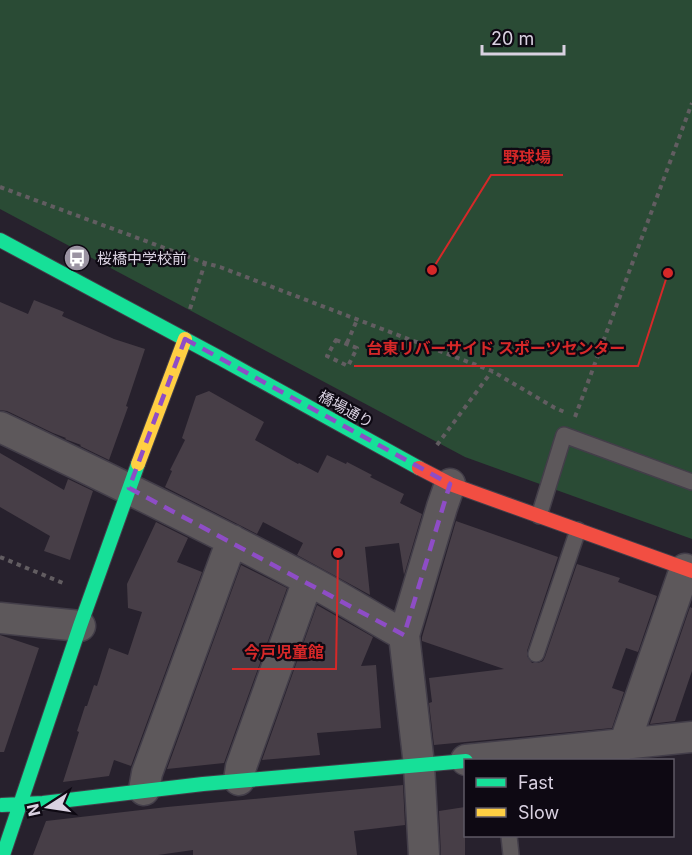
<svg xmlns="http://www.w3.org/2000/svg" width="692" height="855" viewBox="0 0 692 855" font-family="Inter,'Noto Sans JP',sans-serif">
<rect width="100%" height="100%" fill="#27212d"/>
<path fill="#2a4b35" d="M0,0H692V539L465,457L0,209Z"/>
<path fill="#473e47" d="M34,300L64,312L62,316L114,339L145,349L126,406L128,407L109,460L80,446L81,445L65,439L66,438L53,433L7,411L0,410V302L28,314Z
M209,391L264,422L255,440L298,464L299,463L318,473L327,455L346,464L347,462L372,475L370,477L404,494L400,503L422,514L404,575L399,543L365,547L370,595L297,555L303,543L263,522L257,534L165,487L172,471L170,470L185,440L182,438L196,396Z
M0,453L64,490L68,479L93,491L70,560L44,551L50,536L0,507Z
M456,521L558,557L527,651V656L532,663H538L543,661L545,657L577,564L620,578L618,582L657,596L638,652L626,648L612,688L624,692L612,728L434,745L429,703L432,702L429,678L504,669L422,641V637Z
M156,522L188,538L177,562L202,572L131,766L114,760L109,776L63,782L79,732L77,731L85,706H87L94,685L97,686L109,648L128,655L142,612L128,608L127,584Z
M241,565L287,588L224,763L167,769Z
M317,605L373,637L361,666L376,665L381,728L317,733L320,755L262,760Z
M690,607L692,608V671L675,721L650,724Z
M0,635L39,648L4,752H0Z
M403,785L405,825L354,831L357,855H193V850L158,855H33L46,821L167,807Z
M465,807V855H441L439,811Z"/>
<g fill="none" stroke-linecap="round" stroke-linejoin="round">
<defs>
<path id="lane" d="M539,516L564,435L692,482
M536,654L578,530
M509,836L511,855"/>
<path id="street" d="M0,427C103,476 205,525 306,579C339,596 371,617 404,635
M0,618L80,626
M624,745L685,569
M466,760L692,737
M239,780L241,767L308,580
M144,790L147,773L232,540
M424,855L419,765L404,635L442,507L450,484"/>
<path id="fast" d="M0,240L220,358L419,468
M2,805L43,803L203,784L466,761
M3,855L80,626L138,464"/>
<path id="slow" d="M138,464L185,339"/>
<path id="jam" d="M419,468L450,484L692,571"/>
</defs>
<use href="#lane" stroke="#433e49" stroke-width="18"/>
<use href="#street" stroke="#433e49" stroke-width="33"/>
<use href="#fast" stroke="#433e49" stroke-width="16"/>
<use href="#slow" stroke="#433e49" stroke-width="16"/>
<use href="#jam" stroke="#433e49" stroke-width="16"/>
<path stroke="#625d61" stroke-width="4" stroke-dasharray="4.5 4.5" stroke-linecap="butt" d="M0,187L205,263L220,267L492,371L555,408L567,413
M190,309L205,263
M336,340L357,348L348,366L327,356Z
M347,343L357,320
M575,417L692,103
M437,445L492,371
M0,557L63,583"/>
<use href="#lane" stroke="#5d585b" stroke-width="15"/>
<use href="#street" stroke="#5d585b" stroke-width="30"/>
<use href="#fast" stroke="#16e098" stroke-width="14"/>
<use href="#slow" stroke="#ffcf43" stroke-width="14"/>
<use href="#jam" stroke="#f24e42" stroke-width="14"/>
</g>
<path fill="none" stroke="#8e4dc6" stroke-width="4.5" stroke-dasharray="12 8" stroke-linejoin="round" d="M185,339L450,484L404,635L129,488Z"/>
<defs>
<symbol id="bus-disc" viewBox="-11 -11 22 22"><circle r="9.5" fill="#9b93a2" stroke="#0e0913"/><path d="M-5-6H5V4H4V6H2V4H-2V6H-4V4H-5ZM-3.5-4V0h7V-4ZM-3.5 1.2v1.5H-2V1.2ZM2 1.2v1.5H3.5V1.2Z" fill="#fff"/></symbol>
</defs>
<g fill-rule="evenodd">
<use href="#bus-disc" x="62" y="243" width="30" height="30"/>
</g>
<g text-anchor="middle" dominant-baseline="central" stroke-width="4.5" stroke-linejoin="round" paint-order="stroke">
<g font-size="15" fill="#d9d1e1" stroke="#0e0913" text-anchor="start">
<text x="97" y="258">桜橋中学校前</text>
</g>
<g font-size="15" fill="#d9d1e1" stroke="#0e0913">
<text transform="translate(346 409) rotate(29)">橋場通り</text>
</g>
</g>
<path fill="none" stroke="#d62828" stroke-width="2" d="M432 270L491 175H563M668 273L638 366H354M338 553L336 669H232"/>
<g fill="#d62828" stroke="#0e0913" stroke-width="2">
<circle cx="432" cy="270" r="6"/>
<circle cx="668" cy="273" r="6"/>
<circle cx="338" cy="553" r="6"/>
</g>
<g font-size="16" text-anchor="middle" font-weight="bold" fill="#d62828" stroke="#0e0913" stroke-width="4.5" stroke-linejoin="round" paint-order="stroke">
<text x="527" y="163">野球場</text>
<text x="496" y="354">台東リバーサイド スポーツセンター</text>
<text x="284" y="658">今戸児童館</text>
</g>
<rect x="464" y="759" width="210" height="78" fill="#0e0913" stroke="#5f5965" stroke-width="1.5"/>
<rect x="476" y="778" width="30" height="9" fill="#16e098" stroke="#5f5965" stroke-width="1.5"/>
<text x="518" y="789" font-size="18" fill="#d9d1e1">Fast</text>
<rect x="476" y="808" width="30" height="9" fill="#ffcf43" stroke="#5f5965" stroke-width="1.5"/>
<text x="518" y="819" font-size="18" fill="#d9d1e1">Slow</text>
<g transform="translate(48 807) rotate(258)" stroke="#0e0913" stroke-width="4.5" paint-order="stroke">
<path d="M0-4.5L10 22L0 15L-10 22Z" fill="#d9d1e1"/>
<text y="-9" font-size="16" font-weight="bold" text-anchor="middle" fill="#d9d1e1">N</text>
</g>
<path d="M482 45v9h82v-9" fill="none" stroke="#d9d1e1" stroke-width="3"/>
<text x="491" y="45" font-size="18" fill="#d9d1e1" stroke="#0e0913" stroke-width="4.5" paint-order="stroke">20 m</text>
</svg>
